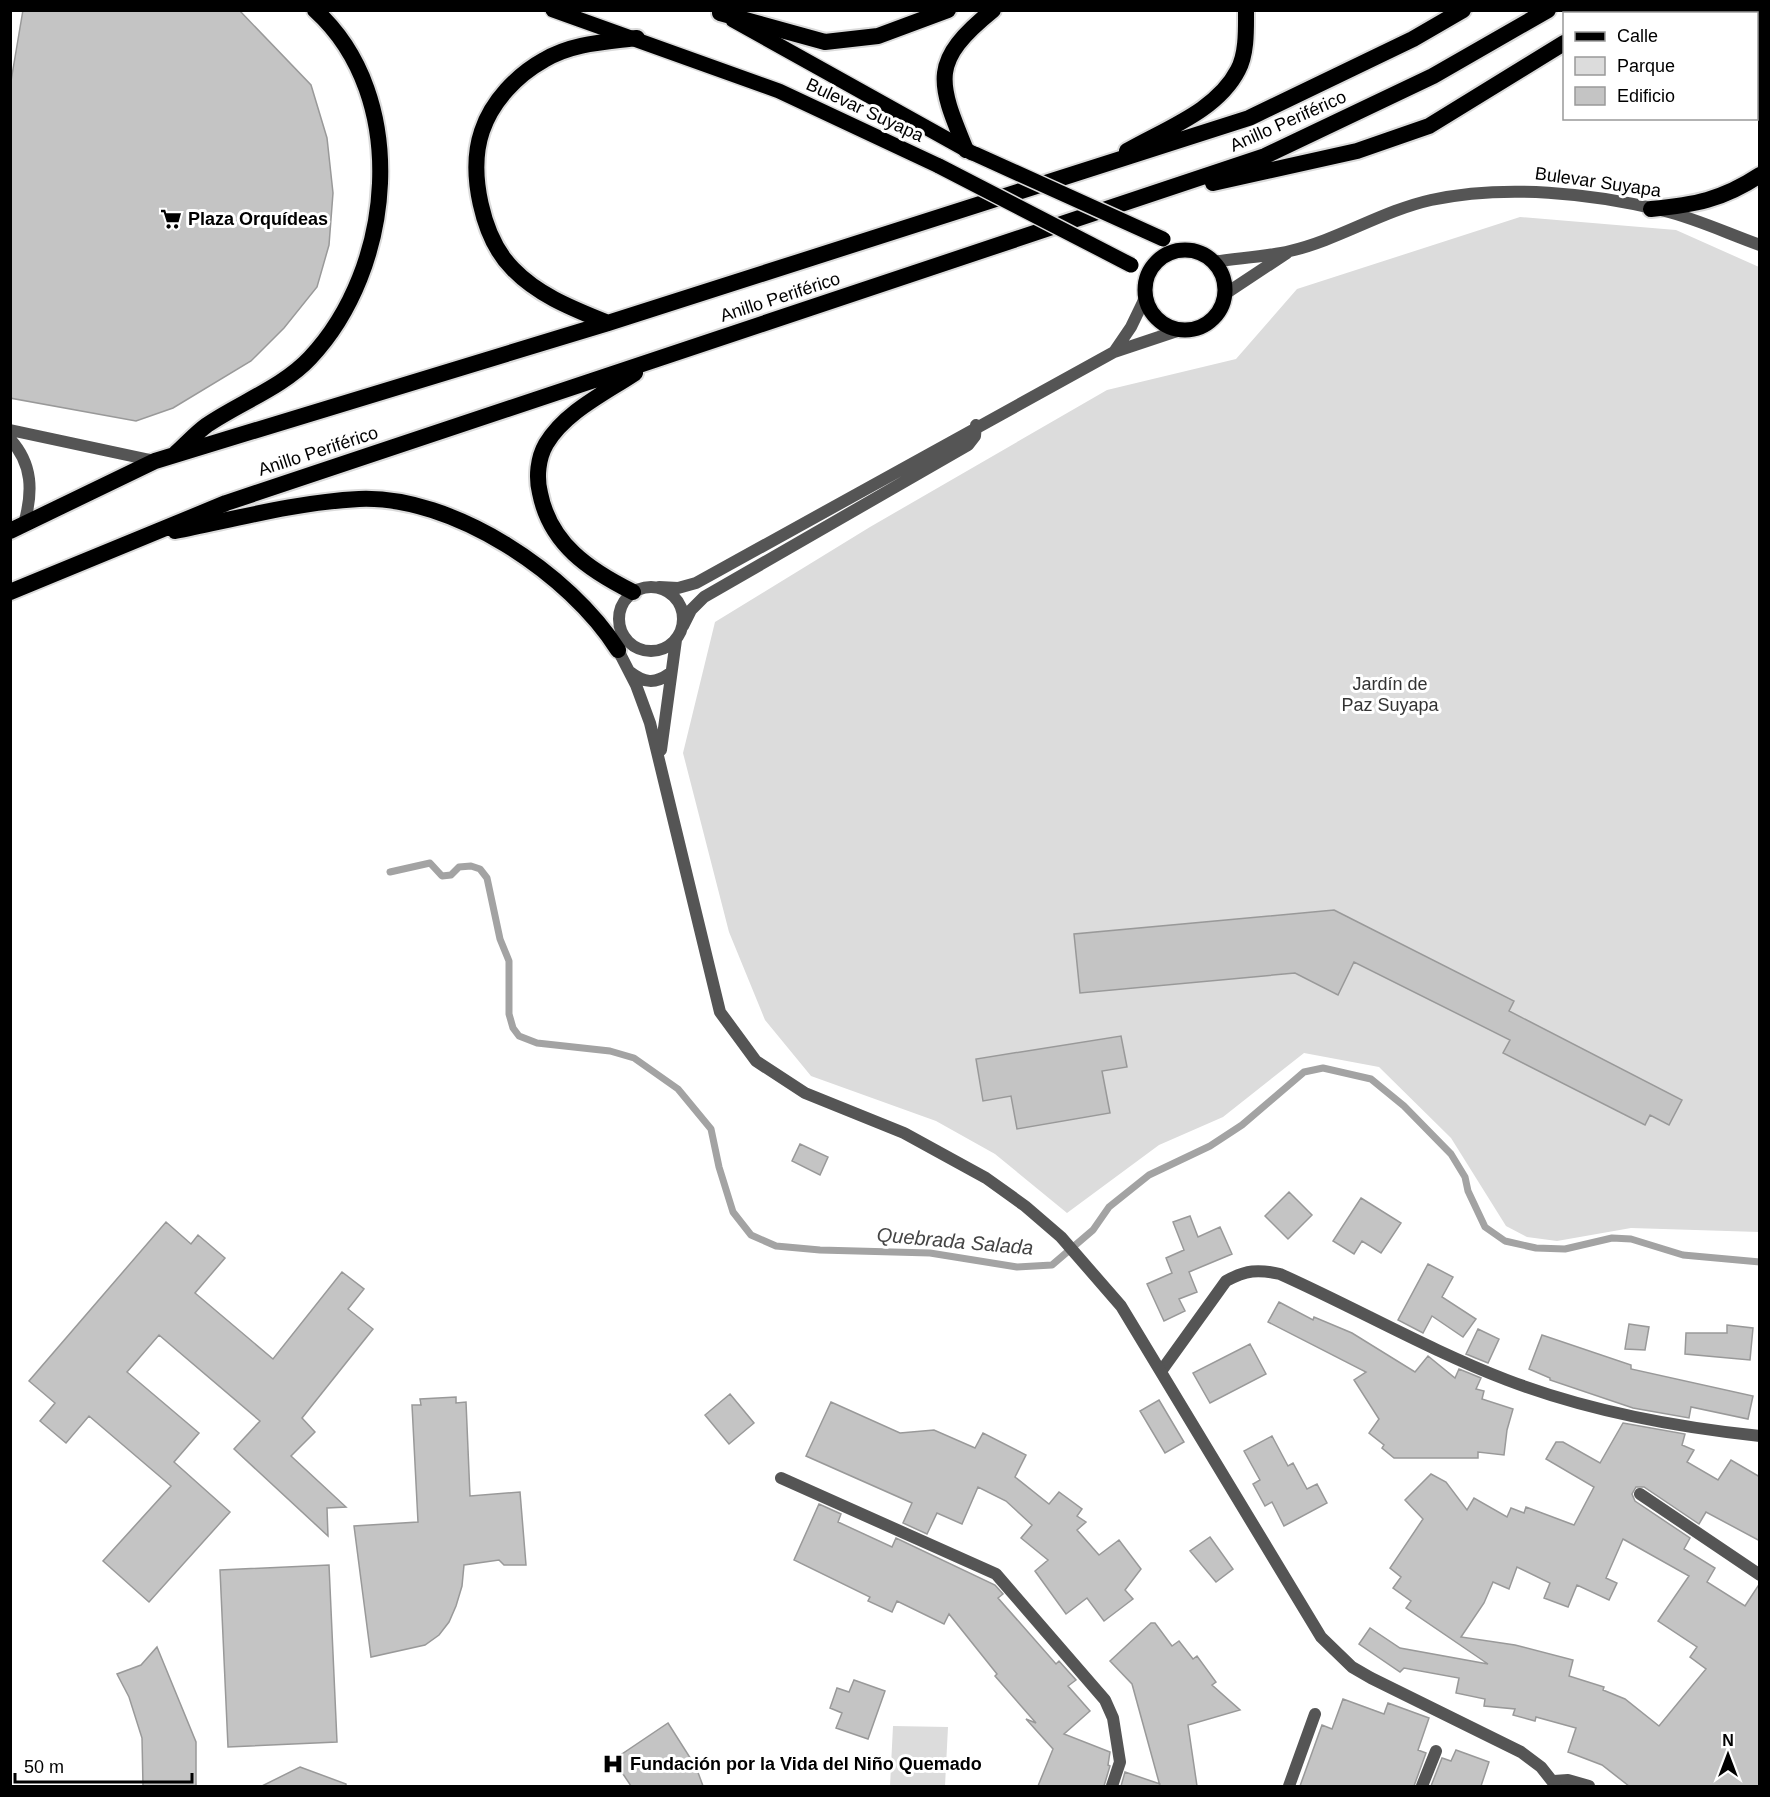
<svg xmlns="http://www.w3.org/2000/svg" width="1770" height="1797" viewBox="0 0 1770 1797" font-family="Helvetica,sans-serif">
<rect width="100%" height="100%" fill="#fff"/>
<path fill="#dcdcdc" d="M1520,217L1676,230L1759,267V1232L1631,1228L1557,1241L1527,1237L1506,1226L1451,1138L1379,1067L1304,1053L1223,1117L1159,1145L1067,1213L995,1154L936,1121L811,1076L765,1020L729,932L683,753L715,622L870,527L1107,390L1236,359L1297,289Z
M893,1726L948,1727L945,1786H890Z"/>
<g fill="none" stroke-linecap="round" stroke-linejoin="round">
<path stroke="#a3a3a3" stroke-width="7" d="M390,872L430,863L442,876L451,875L459,867L471,866L480,869L487,878L500,939L509,961V1014L513,1028L519,1036L537,1043L610,1051L634,1058L678,1089L711,1129L719,1167L733,1212L751,1235L776,1246L820,1250L930,1253L1017,1267L1052,1265L1093,1230L1109,1207L1149,1175L1210,1146L1242,1125L1304,1072L1323,1068L1371,1079L1404,1106L1451,1154L1465,1177L1468,1191L1485,1227L1505,1241L1536,1248L1565,1249L1612,1238L1631,1239L1683,1255L1760,1262"/>
</g>
<path fill="#c4c4c4" stroke="#999" stroke-width="1.5" fill-rule="evenodd" d="M23,10H239L311,85L327,138L333,193L329,245L317,287L284,328L251,361L173,408L136,421L10,398V87Z
M1334,910L1514,1001L1509,1011L1682,1100L1669,1125L1650,1115L1645,1125L1503,1053L1510,1040L1354,962L1338,995L1295,973L1080,993L1074,934Z
M1121,1036L1127,1067L1102,1071L1110,1113L1017,1129L1011,1096L983,1101L976,1059Z
M800,1144L828,1157L820,1175L792,1161Z
M1289,1192L1312,1215L1288,1239L1265,1216Z
M1361,1198L1401,1223L1381,1253L1362,1241L1354,1254L1333,1241Z
M1190,1216L1198,1237L1220,1227L1232,1254L1189,1272L1197,1292L1179,1299L1185,1311L1164,1321L1147,1284L1172,1273L1166,1258L1184,1250L1173,1222Z
M166,1222L191,1244L198,1235L225,1258L195,1293L273,1359L342,1272L364,1289L348,1309L373,1329L302,1418L315,1432L291,1456L346,1507L327,1508L328,1536L234,1449L260,1421L159,1335L127,1372L199,1433L174,1462L230,1512L149,1602L103,1561L171,1486L89,1416L66,1443L40,1421L55,1403L29,1381Z
M1428,1264L1453,1277L1442,1297L1476,1319L1463,1337L1432,1316L1423,1333L1398,1320Z
M1279,1302L1313,1320L1314,1317L1352,1333L1415,1372L1428,1356L1455,1378L1459,1369L1481,1378L1476,1389L1484,1391L1482,1399L1513,1409L1507,1430L1504,1455L1478,1452V1458H1394L1382,1448L1384,1445L1369,1433L1379,1419L1354,1380L1366,1372L1268,1322Z
M1629,1324L1649,1327L1645,1350L1625,1349Z
M1727,1325L1753,1328L1750,1360L1685,1354L1686,1333H1727Z
M1478,1329L1499,1339L1488,1363L1466,1354Z
M1542,1335L1631,1365V1369L1753,1396L1748,1419L1691,1407L1689,1418L1633,1408L1550,1380V1378L1529,1369Z
M1250,1344L1266,1374L1210,1403L1193,1373Z
M730,1394L754,1423L729,1444L705,1415Z
M456,1397V1403L466,1402L470,1496L520,1492L526,1565H504L499,1560L464,1565L462,1586L456,1606L449,1622L439,1635L425,1645L371,1657L354,1526L418,1522L412,1405H421L420,1399Z
M1159,1400L1184,1442L1165,1453L1140,1411Z
M831,1402L900,1433L934,1430L975,1448L983,1433L1026,1455L1015,1477L1049,1504L1059,1492L1082,1509L1077,1516L1086,1522L1077,1530L1099,1555L1119,1540L1141,1569L1125,1590L1133,1599L1104,1621L1087,1598L1066,1614L1035,1571L1048,1560L1021,1538L1032,1525L1006,1501L978,1487L962,1524L937,1513L927,1534L903,1523L912,1503L806,1456Z
M1623,1423L1685,1434L1682,1445L1694,1450L1687,1462L1718,1480L1731,1460L1760,1477V1541L1706,1512L1699,1524L1644,1487H1636L1632,1494L1635,1501L1690,1538L1684,1549L1715,1568L1707,1582L1745,1606L1760,1583V1786H1629L1602,1765L1568,1752L1576,1728L1536,1717L1535,1721L1513,1715L1515,1709L1484,1706L1485,1699L1456,1693L1459,1678L1404,1668L1400,1672L1359,1644L1370,1628L1400,1648L1488,1664L1406,1608L1411,1601L1393,1588L1401,1577L1390,1568L1423,1519L1405,1500L1431,1474L1446,1482L1467,1510L1474,1498L1507,1517L1511,1508L1524,1513L1526,1507L1574,1525L1594,1487L1546,1459L1556,1442H1563L1600,1463ZM1623,1539L1689,1576L1658,1621L1697,1647L1690,1657L1706,1669L1659,1726L1625,1699L1603,1690L1604,1687L1569,1676L1573,1660L1515,1645L1461,1637L1484,1603L1493,1582L1509,1589L1517,1567L1550,1583L1544,1598L1568,1607L1577,1585L1609,1600L1617,1583L1606,1578Z
M1272,1436L1288,1466L1293,1463L1307,1489L1317,1484L1327,1503L1284,1526L1272,1502L1265,1506L1253,1484L1260,1480L1244,1451Z
M819,1504L841,1514L838,1522L892,1547L896,1538L995,1585L1003,1594L998,1598L1056,1664L1059,1661L1076,1680L1068,1686L1090,1711L1064,1734L1110,1752L1108,1765L1110,1766L1104,1786H1038L1053,1749L1026,1719L1036,1723L995,1676L997,1674L949,1614L944,1624L897,1601L892,1612L868,1601L870,1597L794,1560Z
M1210,1537L1233,1569L1216,1582L1190,1551Z
M329,1565L337,1742L228,1747L220,1570Z
M1151,1623H1155L1172,1646L1179,1641L1193,1659L1197,1656L1216,1682L1212,1685L1240,1710L1188,1725L1197,1786H1160L1132,1684L1110,1661Z
M157,1647L196,1742V1786H143L142,1738L129,1697L117,1674L141,1665Z
M854,1680L885,1691L868,1739L836,1728L842,1713L830,1708L837,1688L849,1692Z
M1343,1699L1384,1714L1388,1703L1429,1718L1418,1750L1426,1753L1414,1786H1300L1322,1725L1332,1729Z
M668,1723L696,1767L703,1786H631L617,1765L622,1762L619,1756Z
M1456,1750L1489,1762L1481,1786H1431L1442,1758L1451,1761Z
M300,1767L346,1784V1786H262Z
M1125,1772L1160,1784L1159,1786H1121Z"/>
<g fill="none" stroke-linecap="round" stroke-linejoin="round">
<defs>
<path id="primary" d="M553,10L779,91L939,166
M733,20L972,153
M1145 290a40 40 0 1 1 80 0a40 40 0 1 1-80 0Z"/>
<path id="trunk" d="M720,13L825,42L878,36L948,10
M1617,14L1623,10
M966,150C937,80 930,61 993,10
M1127,151C1165,129 1217,111 1238,70C1247,53 1246,29 1246,10
M1213,183L1357,151L1429,126L1564,43
M1651,209C1694,205 1722,200 1760,175
M608,323C574,309 539,296 513,269C482,238 468,172 482,131C492,101 517,75 544,60C572,43 606,42 637,38
M176,453C186,444 196,433 207,425C239,403 283,387 310,358C394,269 411,97 315,10
M10,531L155,461L608,323L1249,118L1413,39L1463,10
M175,531C235,519 298,502 359,499C453,495 570,574 618,650
M10,592L226,503L1265,156L1433,76L1548,10
M633,592C589,570 550,544 540,493C536,477 538,458 546,444C565,412 605,393 635,373"/>
</defs>
<use href="#primary" stroke="#dbdbdb" stroke-width="18"/>
<use href="#trunk" stroke="#dbdbdb" stroke-width="20"/>
<path stroke="#555" stroke-width="12" d="M1213,262C1238,258 1265,257 1290,251C1338,240 1382,211 1431,200C1505,184 1592,193 1665,211C1697,219 1729,234 1760,245
M1225,294L1287,253
M10,430L155,461
M10,439C33,464 33,492 24,524
M1162,1370L1226,1281C1246,1270 1258,1269 1280,1274C1356,1308 1429,1350 1507,1380C1588,1411 1674,1427 1760,1436
M781,1478L996,1574L1105,1700L1113,1718L1120,1762L1112,1786
M1640,1494L1760,1575
M1554,1781L1568,1780L1589,1786
M1289,1786L1315,1714
M1422,1786L1436,1751"/>
<path stroke="#555" stroke-width="12" d="M1114,352L1131,327L1145,298
M619 619a32 32 0 1 1 64 0a32 32 0 1 1-64 0Z
M659,587L678,588L696,583L1114,352L1180,330
M683,626L691,610L704,597L968,445L975,436L976,425
M618,650L636,685L650,723L720,1012L756,1061L805,1093L904,1133L986,1178L1025,1206L1061,1237L1121,1306L1321,1637L1352,1667L1371,1678L1521,1752L1541,1767L1556,1786
M630,672C644,683 655,684 669,674
M661,750L676,640"/>
<use href="#primary" stroke="#000" stroke-width="15"/>
<use href="#trunk" stroke="#000" stroke-width="16"/>
<defs>
<path id="primary-bridge" d="M975,154L1163,239
M939,166L1131,265"/>
</defs>
<use href="#primary-bridge" stroke="#dbdbdb" stroke-width="18" stroke-linecap="butt"/>
<use href="#primary-bridge" stroke="#000" stroke-width="15"/>
</g>
<defs>
<symbol id="supermarket-bare" viewBox="-9 -9 18 18"><path d="M-6-5.5h2.5l.6 2H6L4.5 2H-2.5L-4.4-4H-6ZM-1.5 3.2a1.3 1.3 0 1 0 .1 0ZM3 3.2a1.3 1.3 0 1 0 .1 0Z" fill="#000" stroke="#fff" stroke-width="2.5" paint-order="stroke"/></symbol>
<symbol id="hospital-bare" viewBox="-9 -9 18 18"><path d="M-5-5h3v3.5h4V-5h3V5h-3V1.5h-4V5h-3Z" fill="#000" stroke="#fff" stroke-width="2.5" paint-order="stroke"/></symbol>
</defs>
<g fill-rule="evenodd">
<use href="#supermarket-bare" x="156" y="204" width="30" height="30"/>
<use href="#hospital-bare" x="598" y="1749" width="30" height="30"/>
</g>
<g text-anchor="middle" dominant-baseline="central" stroke-width="6" stroke-linejoin="round" paint-order="stroke">
<g font-size="18" fill="#000" stroke="#fff">
<text transform="translate(865 110) rotate(25)">Bulevar Suyapa</text>
<text transform="translate(1288 121) rotate(-24)">Anillo Periférico</text>
<text transform="translate(1598 182) rotate(8)">Bulevar Suyapa</text>
<text transform="translate(780 297) rotate(-18)">Anillo Periférico</text>
<text transform="translate(318 451) rotate(-18)">Anillo Periférico</text>
</g>
<g font-size="18" font-weight="bold" fill="#000" stroke="#fff" text-anchor="start">
<text x="188" y="219">Plaza Orquídeas</text>
<text x="630" y="1764">Fundación por la Vida del Niño Quemado</text>
</g>
<g font-size="18" fill="#333" stroke="#fff">
<text x="1390" y="684">Jardín de<tspan x="1390" dy="21">Paz Suyapa</tspan></text>
</g>
<g font-size="20" font-style="italic" fill="#444" stroke="#fff">
<text transform="translate(955 1241) rotate(5)">Quebrada Salada</text>
</g>
</g>
<rect width="1770" height="1797" fill="none" stroke="#000000" stroke-width="24"/>
<rect x="1563" y="12" width="195" height="108" fill="#ffffff" stroke="#999999" stroke-width="1.5"/>
<rect x="1575" y="32" width="30" height="9" fill="#000000" stroke="#999999" stroke-width="1.5"/>
<text x="1617" y="42" font-size="18" fill="#000000">Calle</text>
<rect x="1575" y="57" width="30" height="18" fill="#dcdcdc" stroke="#999999" stroke-width="1.5"/>
<text x="1617" y="72" font-size="18" fill="#000000">Parque</text>
<rect x="1575" y="87" width="30" height="18" fill="#c4c4c4" stroke="#999999" stroke-width="1.5"/>
<text x="1617" y="102" font-size="18" fill="#000000">Edificio</text>
<g transform="translate(1728 1755)" stroke="#ffffff" stroke-width="4.5" paint-order="stroke">
<path d="M0-4.5L10 22L0 15L-10 22Z" fill="#000000"/>
<text y="-9" font-size="16" font-weight="bold" text-anchor="middle" fill="#000000">N</text>
</g>
<path d="M15 1773v9h177v-9" fill="none" stroke="#000000" stroke-width="3"/>
<text x="24" y="1773" font-size="18" fill="#000000" stroke="#ffffff" stroke-width="4.5" paint-order="stroke">50 m</text>
</svg>
